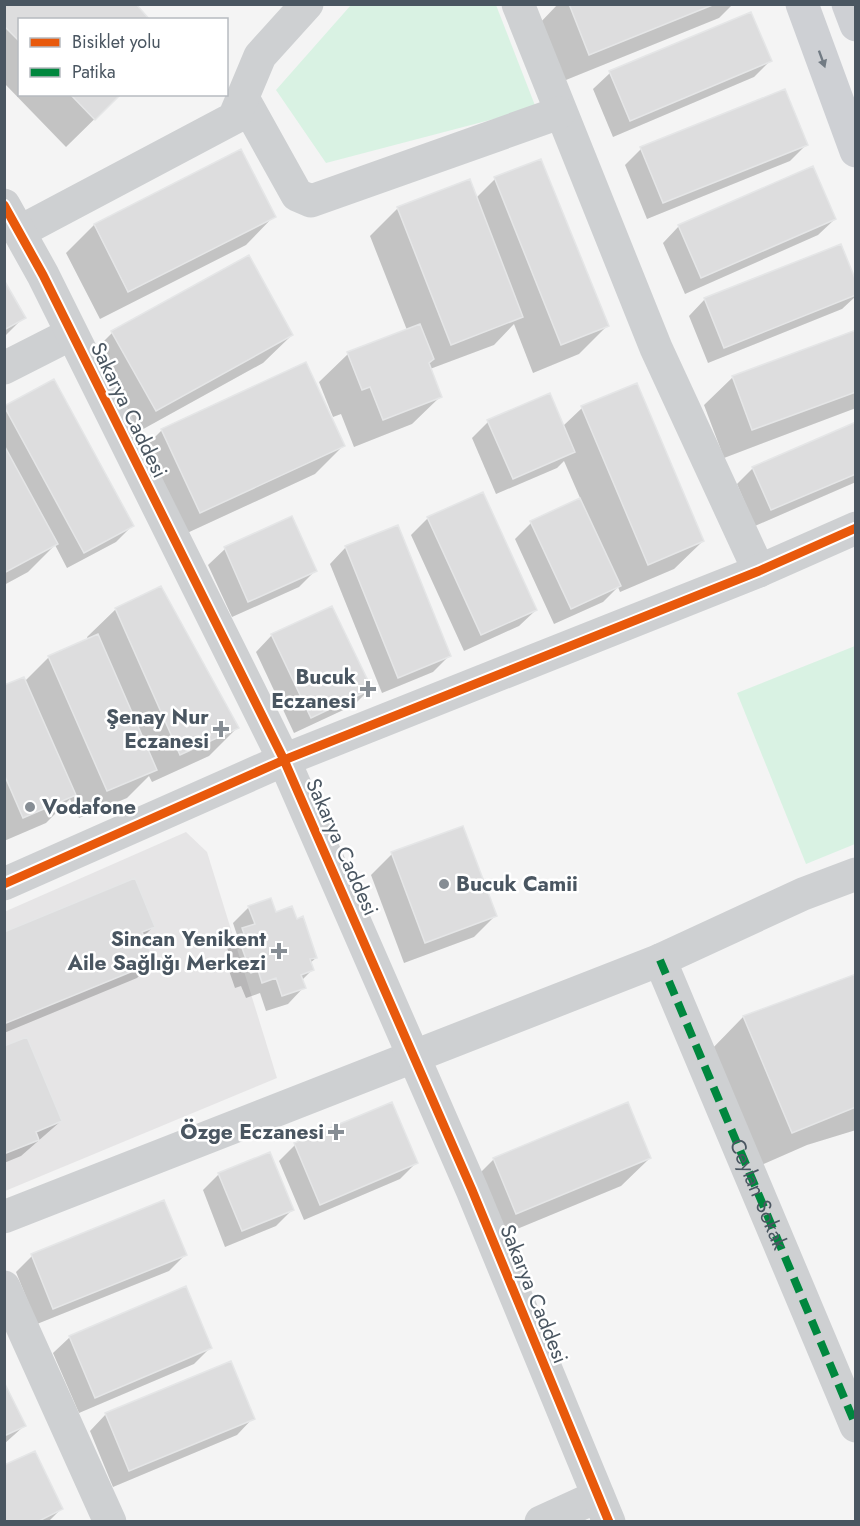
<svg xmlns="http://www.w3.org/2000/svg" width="860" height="1526" viewBox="0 0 860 1526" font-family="Jost,sans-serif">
<rect width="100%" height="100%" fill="#f4f4f4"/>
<path fill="#e6e5e6" d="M186,832L207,852L277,1078L5,1191L4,912Z"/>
<path fill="#d9f2e3" d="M351,5H496L536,108L326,163L276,90Z
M855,646V844L806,864L737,693Z"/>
<path fill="#0003" d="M4,4L20,20V94H120L66,147L4,83Z
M558,4H733L719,18L561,82L538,25Z
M750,14L770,61L754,77L613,137L593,89L610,73Z
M806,145L790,161L647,219L625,165L641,149Z
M240,151L274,216L246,245L100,319L66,253L94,225Z
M495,179L607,326L579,354L533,373L514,324L494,345L430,369L441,396L412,424L354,447L341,414L333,417L319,382L348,354L407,330L370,236L398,208L476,198Z
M835,219L818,235L685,294L663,243L679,226Z
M248,257L292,335L263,363L127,438L84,361L112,333Z
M4,283L24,317L4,337Z
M856,285V296L842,309L708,363L689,316L705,299Z
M856,331V408L724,458L704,405L733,377Z
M636,385L703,541L674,569L620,592L618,587L603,602L554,624L515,539L531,523L581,500L564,461L557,468L496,494L472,438L488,422L563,426L582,408Z
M5,407L132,526L116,542L67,568L55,545L28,572L4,585Z
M856,424V482L755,526L737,484L753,468Z
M162,430L343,446L315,474L172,540L134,458Z
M428,518L536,610L519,626L464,651L411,535Z
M346,547L449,656L433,672L382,693L330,564Z
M225,549L315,571L299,587L232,617L208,565Z
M116,609L237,728L209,756L152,782L149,776L127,798L79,818L70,799L46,823L4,841V687L25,681L49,657L88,640L87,637Z
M272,635L370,689L354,705L294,733L256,652Z
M392,854L495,916L474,937L404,963L371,875Z
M249,907L275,914L316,958L310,963L313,969L301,981L304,987L288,1004L266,1011L260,993L246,998L241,986L235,988L226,962L231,957L226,946L237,935L233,923Z
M153,927L143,937L153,962L137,978L4,1033V934Z
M856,976V1130L807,1145L757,1167L709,1052L743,1017Z
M4,1048L61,1121L21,1156L4,1163Z
M295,1145L416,1163L400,1179L304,1220L279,1161Z
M650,1158L621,1186L488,1241L466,1187L494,1159Z
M219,1174L292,1210L276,1226L225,1247L203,1190Z
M185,1255L169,1271L37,1324L16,1272L32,1256Z
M70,1337L210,1348L194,1364L79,1413L53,1353Z
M4,1386L24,1426L4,1444Z
M106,1414L253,1418L237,1435L113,1487L90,1431Z
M61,1509L48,1522H4Z"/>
<path fill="#ddddde" stroke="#e5e6e7" stroke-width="1.5" d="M4,4H136L150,20H20V42L4,26Z
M569,4H715L589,55Z
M751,12L772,61L630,121L609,71Z
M785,89L808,145L663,203L640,147Z
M70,94H121L95,120Z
M241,149L276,217L128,292L94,224Z
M541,159L609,326L561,345L494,177Z
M813,166L836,219L701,278L678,225Z
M470,179L523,317L451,345L397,207Z
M841,244L856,281V295L724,348L704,298Z
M249,255L293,335L156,411L111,331Z
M4,280L26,318L4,330Z
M420,324L434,359L429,363L442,397L383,420L370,387L362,390L347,352Z
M856,330V392L752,430L732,376Z
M306,362L345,446L200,513L161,429Z
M54,379L134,526L84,553L4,406Z
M637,383L704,541L648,565L581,406Z
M550,393L575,452L513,479L487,420Z
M856,422V474L771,510L752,467Z
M4,445L58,544L4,573Z
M483,492L537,610L481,635L427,517Z
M580,498L621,586L571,609L530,521Z
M292,516L317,571L248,602L224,547Z
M398,525L451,656L398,678L345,546Z
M161,586L239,728L180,755L115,608Z
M332,606L372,689L311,718L271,634Z
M98,634L157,770L107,791L48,656Z
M24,677L76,795L23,818L4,774V685Z
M463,826L497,916L425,943L391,852Z
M135,878L155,927L142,932L155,962L4,1024V932Z
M271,898L276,912L292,906L297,919L303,916L317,958L310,959L314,970L301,975L306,988L282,996L276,978L262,983L258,970L251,973L241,945L247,942L242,928L255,924L248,906Z
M856,974V1107L792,1133L743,1016Z
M27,1037L62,1121L36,1132L39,1140L4,1154V1046Z
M392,1102L418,1163L320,1205L294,1143Z
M628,1102L651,1158L516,1214L493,1158Z
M270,1152L294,1210L242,1231L218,1173Z
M164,1200L187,1255L53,1309L31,1254Z
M186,1286L212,1348L95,1398L69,1336Z
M231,1361L255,1419L129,1471L105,1413Z
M4,1382L26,1426L4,1436Z
M35,1451L63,1509L37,1522H4V1465Z"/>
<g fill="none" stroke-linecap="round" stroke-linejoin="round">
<g stroke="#ced0d2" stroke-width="33">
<path d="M518,4L656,348L759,571"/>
<path d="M243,98L297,195L311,201L559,113"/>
<path d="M19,232L234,118L260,56L307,4"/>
<path d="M4,368L71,334"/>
<path d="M4,884L284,760L759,571L856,528"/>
<path id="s1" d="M660,960L856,1426"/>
<path d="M4,1217L660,960L803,894L856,874"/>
<path d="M4,1287L110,1522"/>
<path d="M541,1522L598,1496"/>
</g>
<path stroke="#ced0d2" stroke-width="33" d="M4,205L43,275L284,760L472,1190L609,1522"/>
<path stroke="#ced0d4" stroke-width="33" d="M802,4L856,151
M848,4L856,25"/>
<path stroke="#00873e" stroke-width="8" stroke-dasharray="15 8" stroke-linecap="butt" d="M660,960L856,1426"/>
<defs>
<path id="cycleway" d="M4,205L43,275L284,760L472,1190L609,1522
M4,884L284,760L759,571L856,528"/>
</defs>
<use href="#cycleway" stroke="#fff" stroke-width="13"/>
<use href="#cycleway" stroke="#e8590c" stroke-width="9"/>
</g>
<defs><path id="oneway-solid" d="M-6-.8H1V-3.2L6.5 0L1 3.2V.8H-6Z" transform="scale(1.5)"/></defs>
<use fill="#727b84" href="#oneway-solid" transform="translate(822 59) rotate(70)"/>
<g fill="#868d94" stroke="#fff" stroke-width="2">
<path d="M365 680h6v6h6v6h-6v6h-6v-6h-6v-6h6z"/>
<path d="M218 720h6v6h6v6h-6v6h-6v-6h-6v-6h6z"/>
<circle cx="30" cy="807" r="6"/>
<circle cx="444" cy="884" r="6"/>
<path d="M276 942h6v6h6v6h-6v6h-6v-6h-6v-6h6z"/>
<path d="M333 1123h6v6h6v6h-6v6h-6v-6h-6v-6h6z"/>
</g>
<g text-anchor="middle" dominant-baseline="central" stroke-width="5" stroke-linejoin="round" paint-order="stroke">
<g font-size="21" fill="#4a5661" stroke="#fff">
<text transform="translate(129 410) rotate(64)">Sakarya Caddesi</text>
<text transform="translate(342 847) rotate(66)">Sakarya Caddesi</text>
<text stroke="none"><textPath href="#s1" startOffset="254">Ceylan Sokak</textPath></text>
<text transform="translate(534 1294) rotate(68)">Sakarya Caddesi</text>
</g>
<g font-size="21" font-weight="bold" fill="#4a5661" stroke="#fff" text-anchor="end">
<text x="356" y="677">Bucuk<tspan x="356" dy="24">Eczanesi</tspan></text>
<text x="209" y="717">Şenay Nur<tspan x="209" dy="24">Eczanesi</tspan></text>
<text x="42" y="807" text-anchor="start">Vodafone</text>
<text x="456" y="884" text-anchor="start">Bucuk Camii</text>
<text x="266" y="939">Sincan Yenikent<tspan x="266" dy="24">Aile Sağlığı Merkezi</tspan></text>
<text x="324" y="1132">Özge Eczanesi</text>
</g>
</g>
<rect width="860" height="1526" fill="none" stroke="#4a5661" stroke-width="12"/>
<rect x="18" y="18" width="210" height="78" fill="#ffffff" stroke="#b7bbc0" stroke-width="1.5"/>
<rect x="30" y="38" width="30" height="9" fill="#e8590c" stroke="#b7bbc0" stroke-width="1.5"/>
<text x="72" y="48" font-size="18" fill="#4a5661">Bisiklet yolu</text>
<rect x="30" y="68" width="30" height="9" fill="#00873e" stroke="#b7bbc0" stroke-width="1.5"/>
<text x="72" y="78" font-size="18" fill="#4a5661">Patika</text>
</svg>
